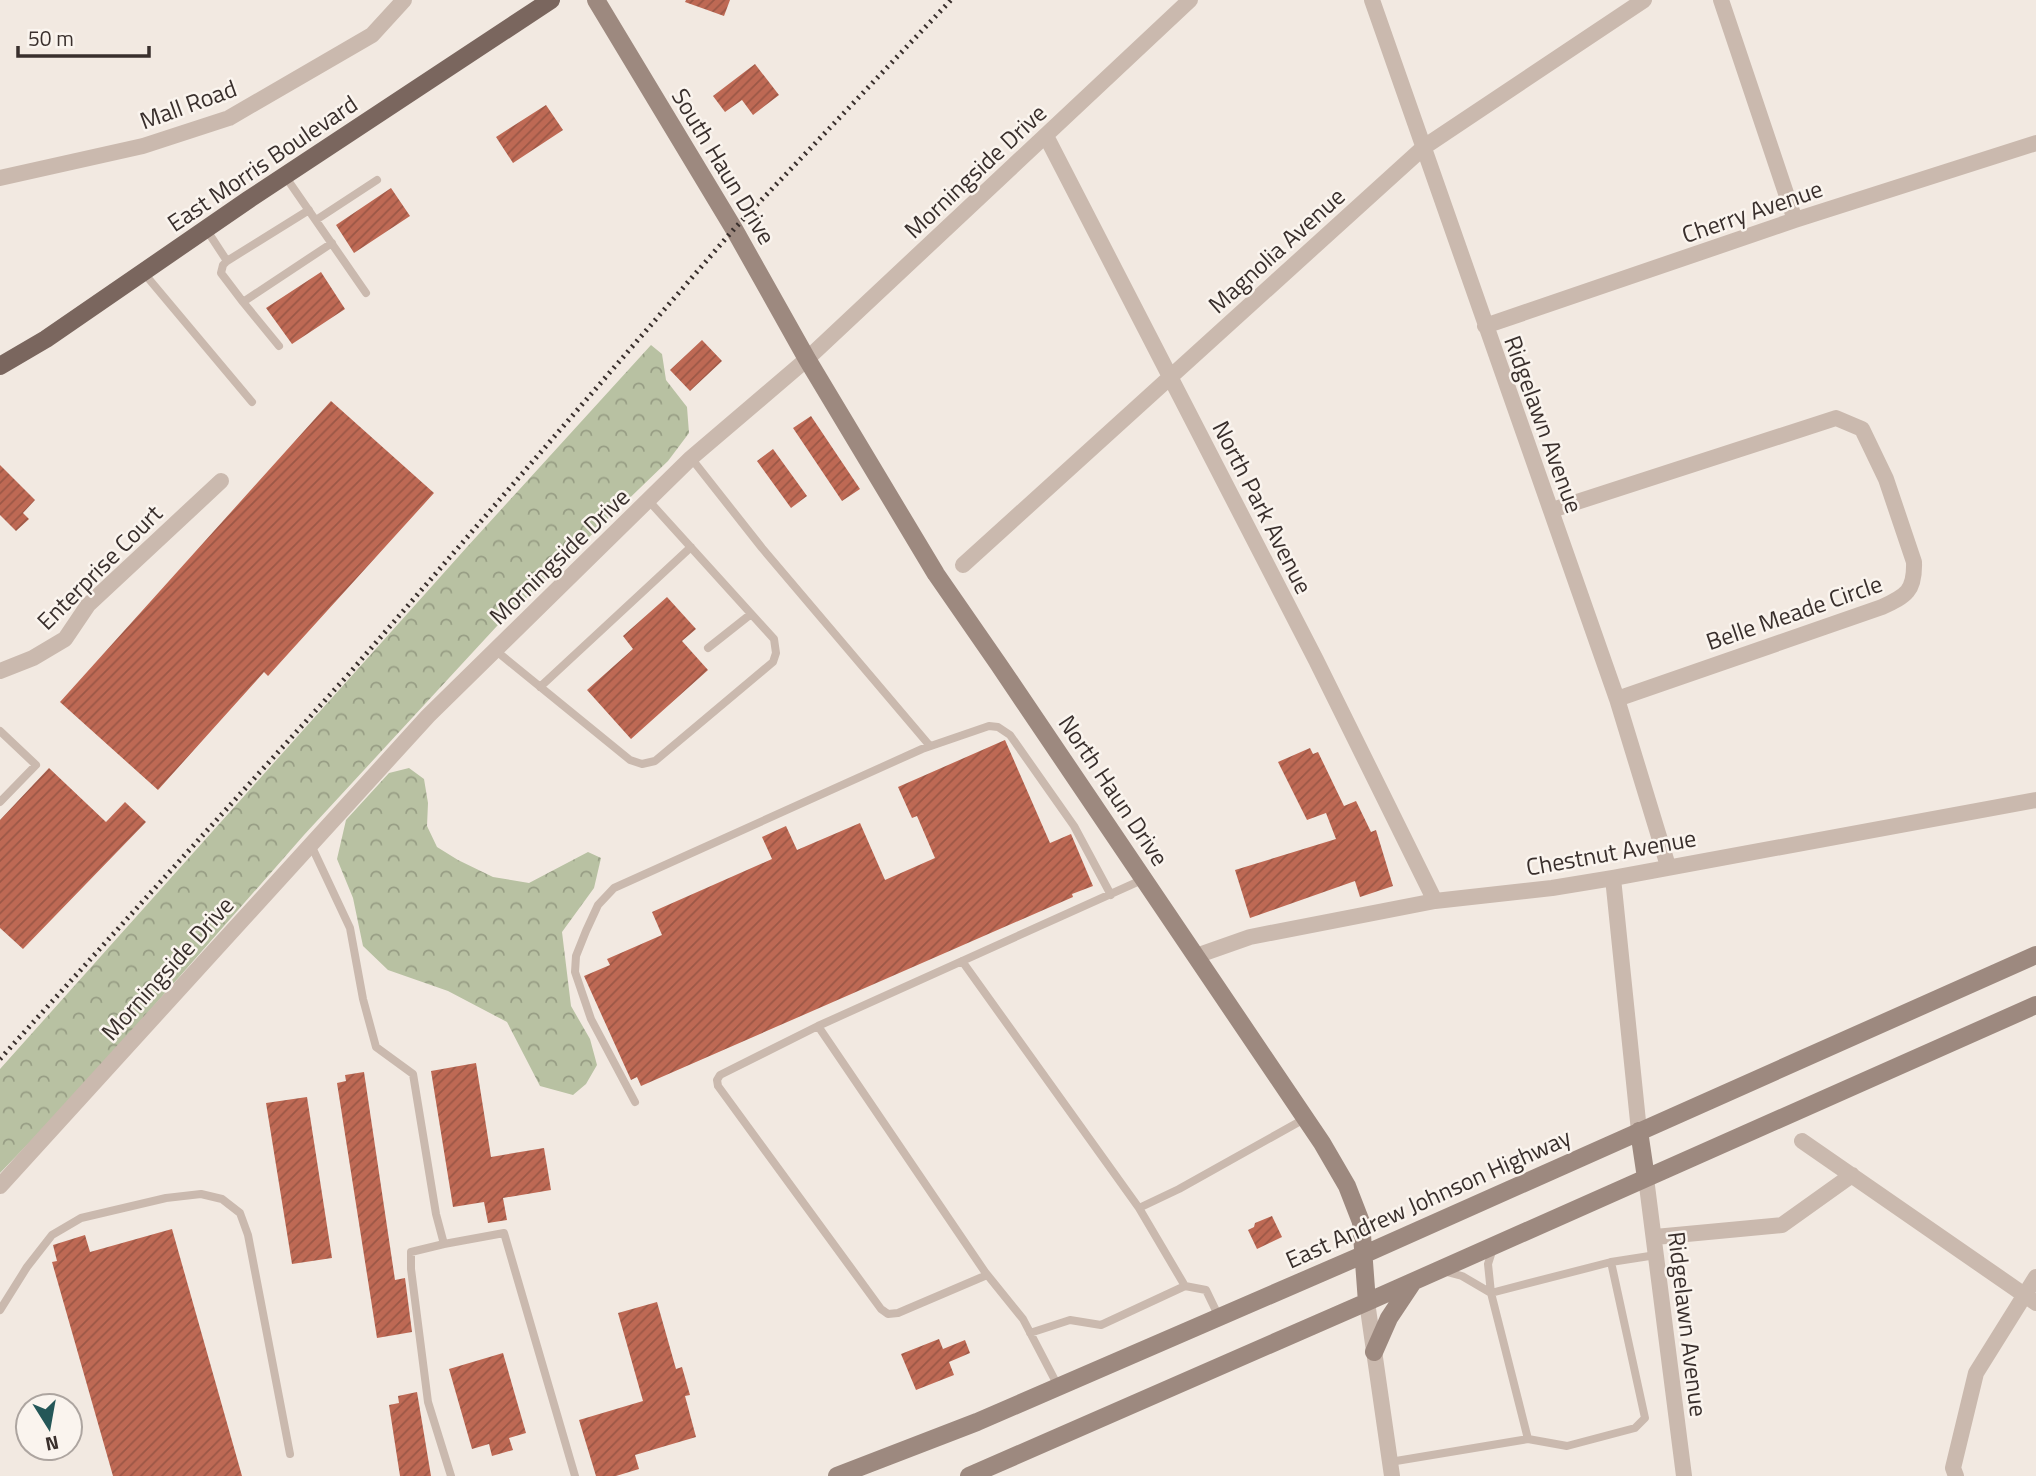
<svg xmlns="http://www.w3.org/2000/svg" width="2036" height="1476" viewBox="0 0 2036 1476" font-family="'Titillium Web',sans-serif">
<defs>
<pattern id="forest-crowns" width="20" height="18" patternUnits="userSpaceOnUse" patternTransform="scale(1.75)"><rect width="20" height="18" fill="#b8c1a2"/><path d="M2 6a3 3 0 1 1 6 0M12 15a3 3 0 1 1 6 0" fill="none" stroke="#979d84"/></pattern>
<pattern id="building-hatch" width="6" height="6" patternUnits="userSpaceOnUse" patternTransform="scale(1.75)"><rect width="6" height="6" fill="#be6954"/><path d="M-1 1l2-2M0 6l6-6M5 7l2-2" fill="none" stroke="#9b5746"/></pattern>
</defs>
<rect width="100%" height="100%" fill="#f2e9e1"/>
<path fill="url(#forest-crowns)" d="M651,345L662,354L666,380L687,407L689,433L668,461L497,626L304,835L79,1091L0,1173V1069L467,547Z
M409,768L424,779L428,803L427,826L437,847L458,860L493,877L529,883L588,852L601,858L594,888L562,932L571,1006L590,1039L597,1065L586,1084L573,1095L540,1086L507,1022L448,991L388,970L363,946L353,898L337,859L346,820L389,773Z"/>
<path fill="url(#building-hatch)" d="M686,0H730L724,16L685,2Z
M755,64L779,95L753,115L742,100L725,112L713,96Z
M546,105L563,130L513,163L496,137Z
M391,188L410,216L354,253L336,225Z
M321,272L345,309L292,344L266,308Z
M702,340L722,361L690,391L670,370Z
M331,401L434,493L268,676L264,672L158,790L60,702Z
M811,416L860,489L842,501L793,428Z
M773,449L807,496L791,508L757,461Z
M0,465L35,500L23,513L29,519L16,531L0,515Z
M667,597L696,629L682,641L708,670L631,739L587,690L633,649L623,636Z
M1005,740L1050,843L1071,834L1093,886L1072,894L1073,897L641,1086L637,1077L631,1080L584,976L610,965L607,959L662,935L652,912L772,859L762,837L786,826L797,850L860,823L885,880L935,858L917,816L912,818L898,787Z
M1310,748L1313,754L1318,752L1344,806L1356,801L1371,832L1376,830L1393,886L1360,897L1355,881L1250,918L1235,870L1336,839L1326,813L1307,820L1278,762Z
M49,768L106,822L125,802L146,822L23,949L0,928V820Z
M476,1063L491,1157L544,1148L551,1190L503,1198L507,1220L488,1223L484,1202L453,1207L431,1071Z
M364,1072L395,1280L405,1278L412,1332L377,1338L337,1083L346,1081L345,1075Z
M307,1097L332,1258L292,1264L266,1103Z
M1272,1216L1282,1237L1257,1249L1248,1230L1254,1227L1255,1223Z
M172,1229L242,1476H113L52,1262L57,1261L53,1245L85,1235L90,1252Z
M657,1302L676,1369L682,1367L690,1395L685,1396L696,1437L635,1455L639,1469L616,1476H596L579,1420L643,1401L618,1313Z
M939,1339L943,1349L965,1340L970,1353L949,1362L954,1375L916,1390L901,1354Z
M503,1353L526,1433L509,1438L513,1450L492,1456L489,1444L472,1449L449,1369Z
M417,1392L431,1476H400L389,1405L399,1403L398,1396Z"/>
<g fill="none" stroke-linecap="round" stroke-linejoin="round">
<path stroke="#cab9ae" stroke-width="8" d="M285,176L366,293
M316,220L377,180
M206,229L227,261L223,265L221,273L243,302L332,243
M227,261L309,210
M143,272L252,402
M243,302L279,346
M691,458L762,548L930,746
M708,648L751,614
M495,650L630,760L642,764L655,761L773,662L776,653L774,639L648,500
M540,687L691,547
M0,731L36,765L0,802
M311,845L350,928L363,999L376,1047L413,1074L436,1214L444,1244L504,1233L575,1476
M962,961L1139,1208L1185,1286L1206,1290L1219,1317
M818,1026L720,1075L717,1080L718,1086L881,1309L888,1314L898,1313L987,1275
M635,1102L591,1019L575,972L576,956L586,931L598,905L614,888L922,749L989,726L998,727L1010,735L1074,826L1111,895
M1139,1208L1179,1189L1306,1118
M444,1244L411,1252V1269L428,1402L451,1476
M1443,1271L1462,1276L1491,1293
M1491,1293L1488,1264L1493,1248
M0,1310L27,1267L52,1235L81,1218L166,1198L201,1194L222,1199L240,1213L248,1235L290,1454
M1030,1333L1070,1320L1101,1325L1185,1286
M1058,1386L1023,1319L985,1272L818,1026L1144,879
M1528,1439L1491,1293L1611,1262
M1390,1462L1528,1439L1567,1446L1635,1428L1645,1418L1611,1262L1656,1255"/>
<path stroke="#cab9ae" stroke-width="16" d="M1372,0L1617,699L1668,866
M1721,0L1795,220
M1046,136L1316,660L1435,901
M0,178L143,146L229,118L372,35L404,0
M1485,326L1795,220L2036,143
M1552,510L1836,418L1862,429L1886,479L1914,562C1915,591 1906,596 1882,607L1617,699
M963,565L1424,147L1644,0
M0,671L33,658L65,639L88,605L221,481
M1613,878L1639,1131
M1196,956L1250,937L1435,901L1552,888L1613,878L2036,800
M1802,1141L2036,1303
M1646,1178L1684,1476
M0,1186L428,716L691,458L807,359L1190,0
M1655,1237L1782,1225L1852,1175
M1367,1302L1392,1476
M1956,1476L1953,1468L1976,1373L2036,1277"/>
<path stroke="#9d897f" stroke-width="18" d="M596,0L734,229L807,359L936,574L999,665L1322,1143L1347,1186L1361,1222L1367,1302
M1639,1131L1646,1178
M1374,1352L1389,1318L1413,1282
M837,1476L977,1422L1365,1254L2036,955
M969,1476L1367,1302L2036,1005"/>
<path stroke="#7a665e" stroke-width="18" d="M0,366L46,339L248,200L551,0"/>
<path stroke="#392f2c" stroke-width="5" stroke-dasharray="2 5" stroke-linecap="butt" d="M0,1059L347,676L734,229L951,0"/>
</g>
<g text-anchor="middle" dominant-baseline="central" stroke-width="5" stroke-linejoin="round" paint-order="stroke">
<g font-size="24" fill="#392f2c" stroke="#faf4ee">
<text transform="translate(188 104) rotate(-20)">Mall Road</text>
<text transform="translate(262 163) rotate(-34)">East Morris Boulevard</text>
<text transform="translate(724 166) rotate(59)">South Haun Drive</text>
<text transform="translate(975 171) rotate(-43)">Morningside Drive</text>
<text transform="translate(1752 211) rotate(-19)">Cherry Avenue</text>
<text transform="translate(1276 250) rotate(-42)">Magnolia Avenue</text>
<text transform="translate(1544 424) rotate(70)">Ridgelawn Avenue</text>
<text transform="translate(1263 507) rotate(63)">North Park Avenue</text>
<text transform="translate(559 556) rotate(-44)">Morningside Drive</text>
<text transform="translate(99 567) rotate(-45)">Enterprise Court</text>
<text transform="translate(1794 612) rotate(-19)">Belle Meade Circle</text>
<text transform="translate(1114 790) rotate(56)">North Haun Drive</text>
<text transform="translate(1611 852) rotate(-10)">Chestnut Avenue</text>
<text transform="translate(167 968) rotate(-48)">Morningside Drive</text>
<text transform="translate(1428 1198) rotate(-24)">East Andrew Johnson Highway</text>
<text transform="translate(1688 1324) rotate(83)">Ridgelawn Avenue</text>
</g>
</g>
<g transform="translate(49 1427) rotate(169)"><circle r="33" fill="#faf4ee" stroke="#ada5a0" stroke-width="2"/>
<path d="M0-5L12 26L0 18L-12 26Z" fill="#245758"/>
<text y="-10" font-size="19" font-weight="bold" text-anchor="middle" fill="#392f2c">N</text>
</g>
<path d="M18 46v10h131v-10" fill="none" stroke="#392f2c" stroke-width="3.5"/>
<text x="28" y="46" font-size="21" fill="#392f2c" stroke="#faf4ee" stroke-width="5" paint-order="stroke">50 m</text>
</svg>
